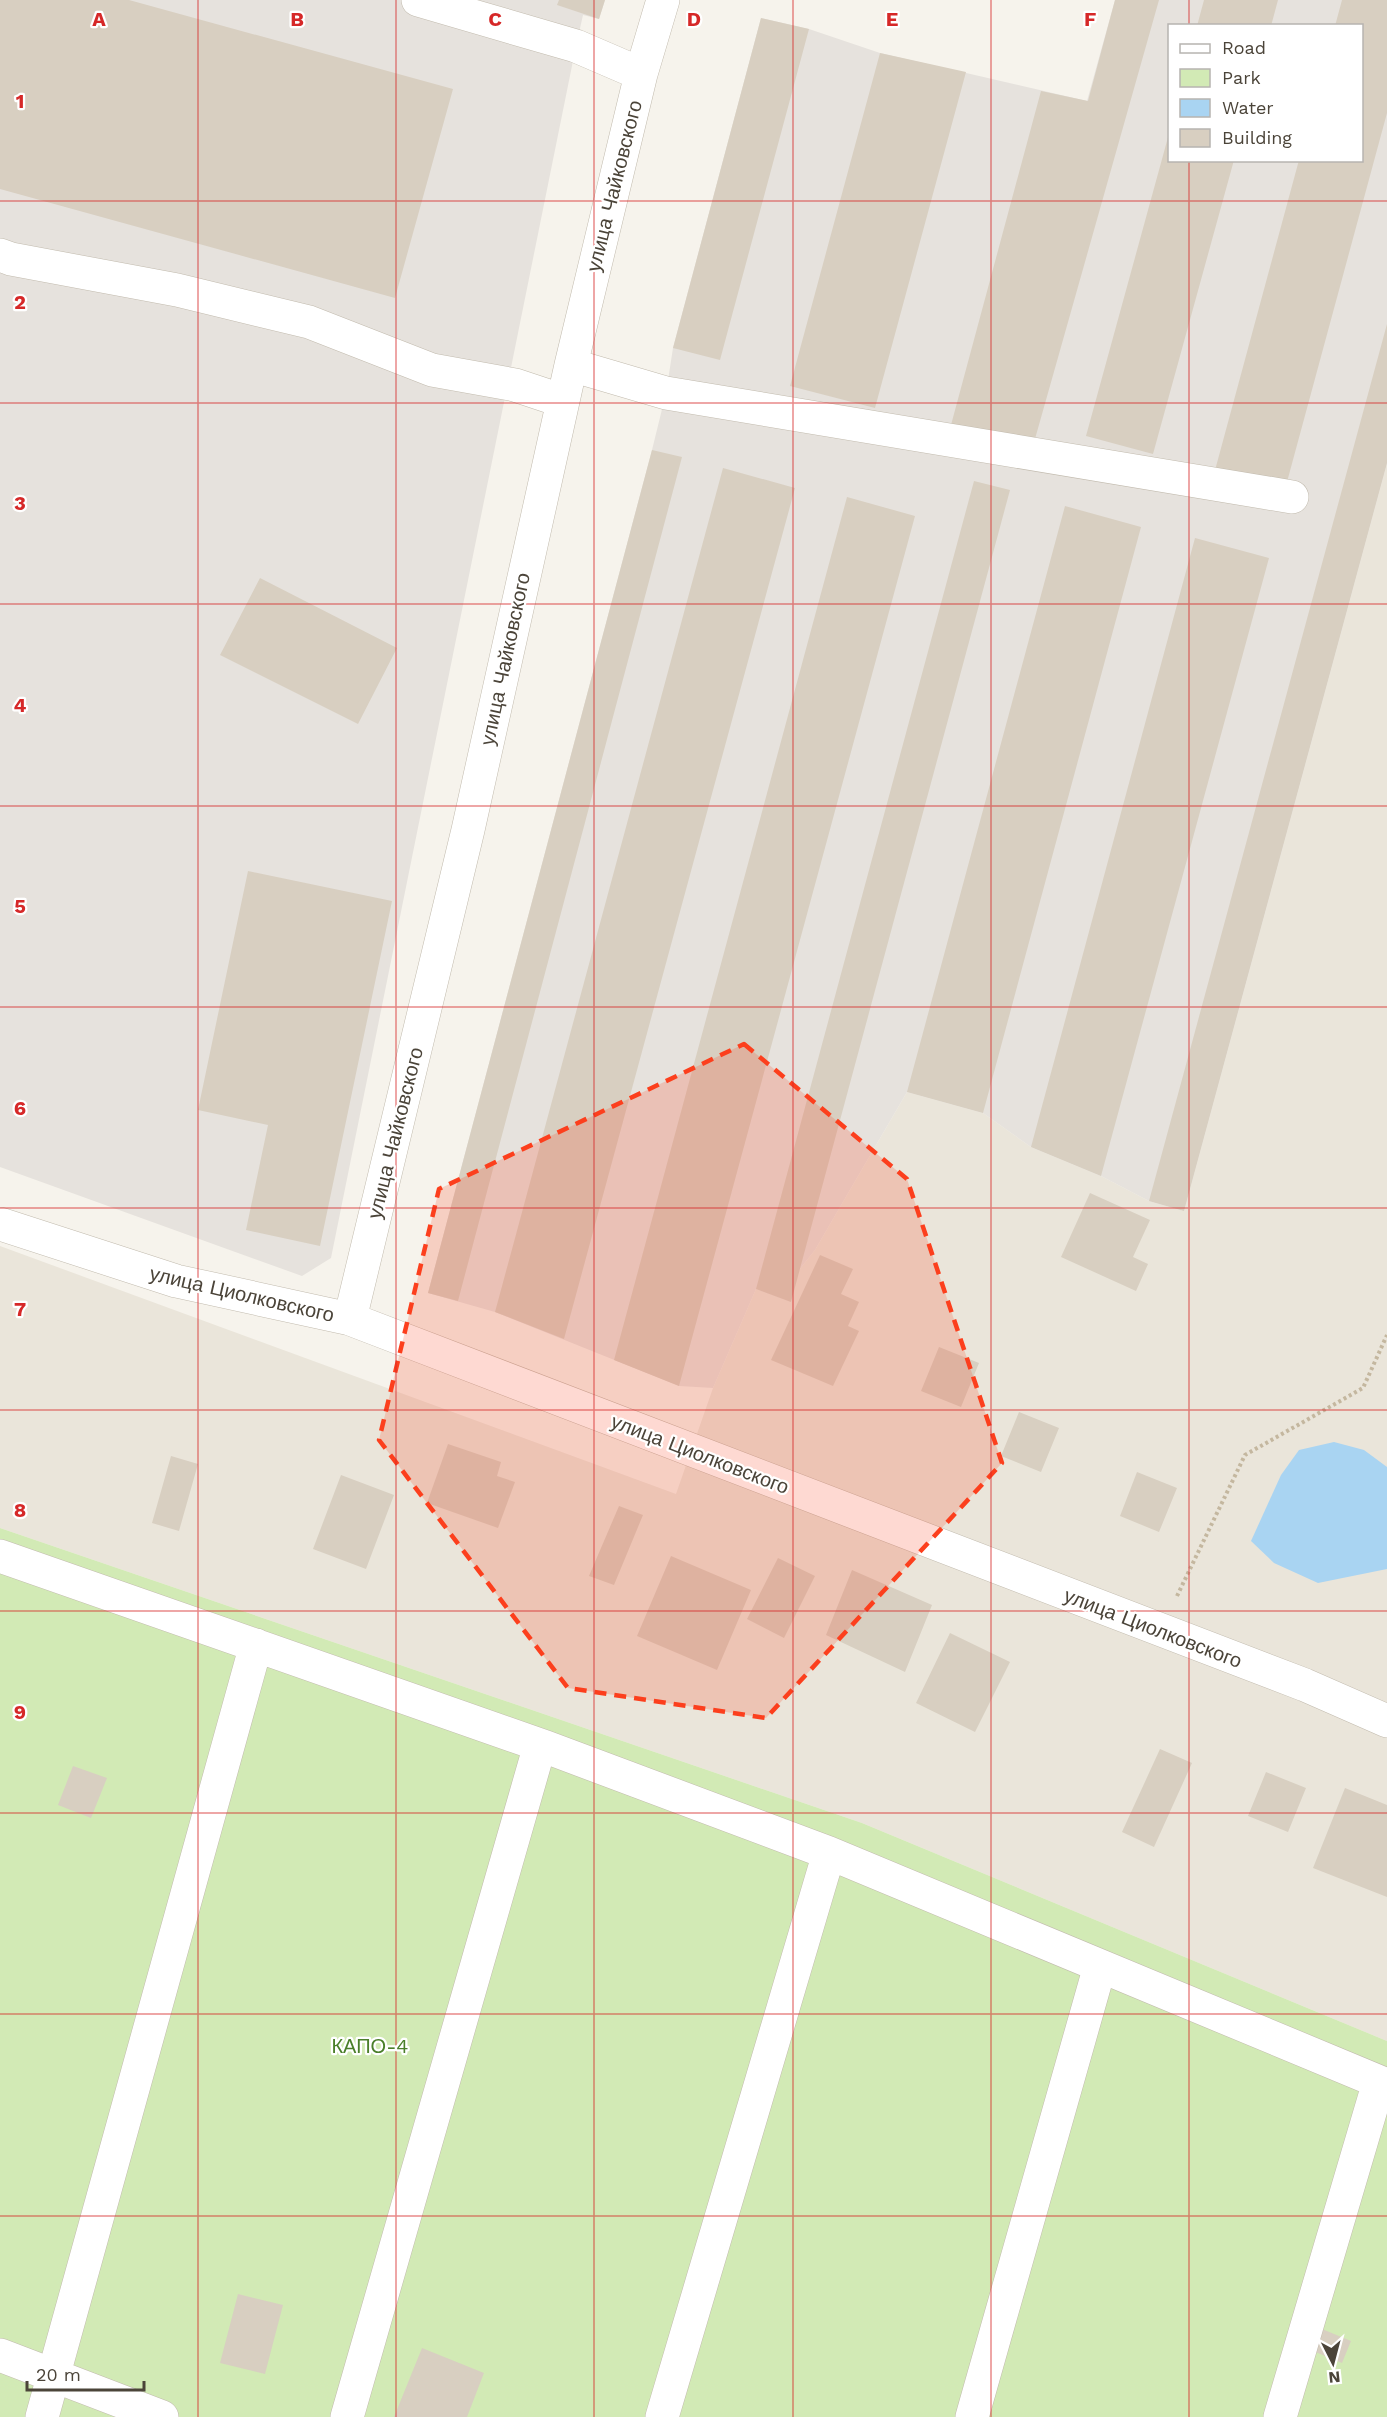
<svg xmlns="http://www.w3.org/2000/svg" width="1387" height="2417" viewBox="0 0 1387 2417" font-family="'Work Sans',sans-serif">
<rect width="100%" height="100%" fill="#f6f3ec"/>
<path fill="#eae5da" d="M1387,463V2041L862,1823L0,1528V1246L676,1494L713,1388L756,1289L790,1301L783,1290L815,1250L907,1092L983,1113L1031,1147L1101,1176L1149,1201L1184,1211Z"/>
<path fill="#e6e2dd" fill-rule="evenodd" d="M0,0H605L599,19L583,15L576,46L331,1258L302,1276L0,1167Z
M1115,0H1387V463L1184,1211L1149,1201L1101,1176L1031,1147L983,1113L907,1092L815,1250L783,1290L791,1302L756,1289L713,1388L679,1386L495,1312L428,1293L652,450L666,393L673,348L761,18L809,29L880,53L1087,101ZM1170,26H1362V160H1170Z"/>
<path fill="#d2eab5" d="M0,1528L862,1823L1387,2041V2417H0Z"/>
<path fill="#a9d4f2" d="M1334,1442L1364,1450L1387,1467V1569L1318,1583L1274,1563L1251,1541L1281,1475L1299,1450Z"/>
<path fill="#d8cfc1" d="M0,0H129L453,89L395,298L0,189Z
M559,0H605L599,19L557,5Z
M1115,0H1159L1033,446L951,425L1041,91L1088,101Z
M1204,0H1278L1271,26H1197Z
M1342,0H1387V113L1284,493L1214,474L1299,160H1362V26H1335Z
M761,18L809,29L720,360L673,348Z
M880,53L966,72L875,408L790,386Z
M1170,130V160H1234L1153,454L1086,436Z
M1387,324V463L1184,1211L1149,1201Z
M652,450L682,457L458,1301L428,1293Z
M723,468L795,488L564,1339L495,1312Z
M974,481L1010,490L791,1302L756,1289Z
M847,497L915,516L679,1386L614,1360Z
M1065,506L1141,527L983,1113L907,1092Z
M1195,538L1269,558L1101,1176L1031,1147Z
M260,578L397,648L358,724L220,655Z
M248,871L392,901L320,1246L246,1230L268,1125L198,1110Z
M1090,1193L1150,1220L1133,1257L1148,1264L1136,1291L1061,1257Z
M820,1255L853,1269L841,1294L859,1302L848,1326L859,1331L833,1386L771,1360Z
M939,1347L979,1363L961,1407L921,1391Z
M1019,1412L1059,1428L1041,1472L1001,1456Z
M448,1444L501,1462L497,1476L515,1482L498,1528L427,1503Z
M171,1456L198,1464L179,1531L152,1523Z
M1137,1472L1177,1488L1159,1532L1120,1516Z
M341,1475L394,1495L366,1569L313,1549Z
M619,1506L643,1515L614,1585L589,1576Z
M671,1556L751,1590L717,1670L637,1636Z
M778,1558L815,1576L784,1638L747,1619Z
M852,1570L932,1605L905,1672L826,1635Z
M950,1633L1010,1662L975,1732L916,1703Z
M1160,1749L1192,1763L1154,1847L1122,1832Z
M73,1766L107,1778L91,1818L58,1805Z
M1266,1772L1306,1788L1288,1832L1248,1816Z
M1345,1788L1387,1805V1897L1313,1868Z
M238,2294L283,2305L265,2374L220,2363Z
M1322,2329L1351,2341L1342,2363L1313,2351Z
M422,2348L484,2373L467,2417H394Z"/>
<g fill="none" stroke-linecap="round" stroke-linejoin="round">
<defs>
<path id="minor" d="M418,0L576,46L641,74
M0,255L11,259L177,290L309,322L432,370L515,385L563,401
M571,365L666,393L1292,497
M0,1224L176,1281L350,1319L1305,1685L1387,1721
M350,1319L468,830L571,365L641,74L663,0
M0,1556L546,1747L829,1853L1387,2085
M0,2355L162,2417
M42,2417L256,1645
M347,2417L540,1745
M662,2417L829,1853
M972,2417L1100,1966
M1280,2417L1379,2082"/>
</defs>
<use href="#minor" stroke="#c2bbae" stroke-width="34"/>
<path stroke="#c4b79f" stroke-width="4" stroke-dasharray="3 3" stroke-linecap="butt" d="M1177,1596L1245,1455L1363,1388L1387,1335"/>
<use href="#minor" stroke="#fff" stroke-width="33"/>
</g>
<path fill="#fc3f1d" fill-opacity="0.2" stroke="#fc3f1d" stroke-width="4.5" stroke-dasharray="12 8" stroke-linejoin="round" d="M744,1044L907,1179L1002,1463L766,1718L568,1688L379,1440L439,1189Z"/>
<path fill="none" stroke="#d62828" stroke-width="1.5" stroke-opacity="0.55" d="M198,0V2417M396,0V2417M594,0V2417M793,0V2417M991,0V2417M1189,0V26M1189,160V2417M0,201H1387M0,403H1387M0,604H1387M0,806H1387M0,1007H1387M0,1208H1387M0,1410H1387M0,1611H1387M0,1813H1387M0,2014H1387M0,2216H1387"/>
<g text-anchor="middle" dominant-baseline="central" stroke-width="4.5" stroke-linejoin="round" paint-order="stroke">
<g font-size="20" fill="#4b4439" stroke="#fff">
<text transform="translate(614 186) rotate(-76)">улица Чайковского</text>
<text transform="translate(505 659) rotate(-78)">улица Чайковского</text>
<text transform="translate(395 1133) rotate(-76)">улица Чайковского</text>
<text transform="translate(242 1294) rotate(13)">улица Циолковского</text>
<text transform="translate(700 1454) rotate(21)">улица Циолковского</text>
<text transform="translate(1153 1628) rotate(21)">улица Циолковского</text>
</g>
<g font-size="20" fill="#4a7f2a" stroke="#fff">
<text x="370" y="2046">КАПО-4</text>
</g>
</g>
<g font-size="20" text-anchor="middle" font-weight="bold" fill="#d62828" stroke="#fff" stroke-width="4.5" stroke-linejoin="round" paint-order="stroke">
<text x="99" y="26">A</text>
<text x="297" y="26">B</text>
<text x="495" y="26">C</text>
<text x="694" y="26">D</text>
<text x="892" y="26">E</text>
<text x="1090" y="26">F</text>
<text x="20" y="108">1</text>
<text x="20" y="309">2</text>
<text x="20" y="510">3</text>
<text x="20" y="712">4</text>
<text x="20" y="913">5</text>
<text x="20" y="1115">6</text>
<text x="20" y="1316">7</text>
<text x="20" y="1517">8</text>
<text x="20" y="1719">9</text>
</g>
<rect x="1168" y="24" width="195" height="138" fill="#ffffff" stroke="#b7b4b0" stroke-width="1.5"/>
<rect x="1180" y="44" width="30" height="9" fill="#ffffff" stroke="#b7b4b0" stroke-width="1.5"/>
<text x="1222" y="54" font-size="18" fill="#4b4439">Road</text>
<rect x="1180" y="69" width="30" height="18" fill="#d2eab5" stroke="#b7b4b0" stroke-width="1.5"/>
<text x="1222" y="84" font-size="18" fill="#4b4439">Park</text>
<rect x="1180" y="99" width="30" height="18" fill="#a9d4f2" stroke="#b7b4b0" stroke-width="1.5"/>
<text x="1222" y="114" font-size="18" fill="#4b4439">Water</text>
<rect x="1180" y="129" width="30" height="18" fill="#d8cfc1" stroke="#b7b4b0" stroke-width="1.5"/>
<text x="1222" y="144" font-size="18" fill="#4b4439">Building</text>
<g transform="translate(1333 2363) rotate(174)" stroke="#ffffff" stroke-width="4.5" paint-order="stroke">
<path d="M0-4.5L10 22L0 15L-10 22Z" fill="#4b4439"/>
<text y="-9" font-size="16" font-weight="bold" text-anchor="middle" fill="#4b4439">N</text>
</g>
<path d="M27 2381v9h117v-9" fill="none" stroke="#4b4439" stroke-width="3"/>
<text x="36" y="2381" font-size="18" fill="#4b4439" stroke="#ffffff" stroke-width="4.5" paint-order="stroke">20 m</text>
</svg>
